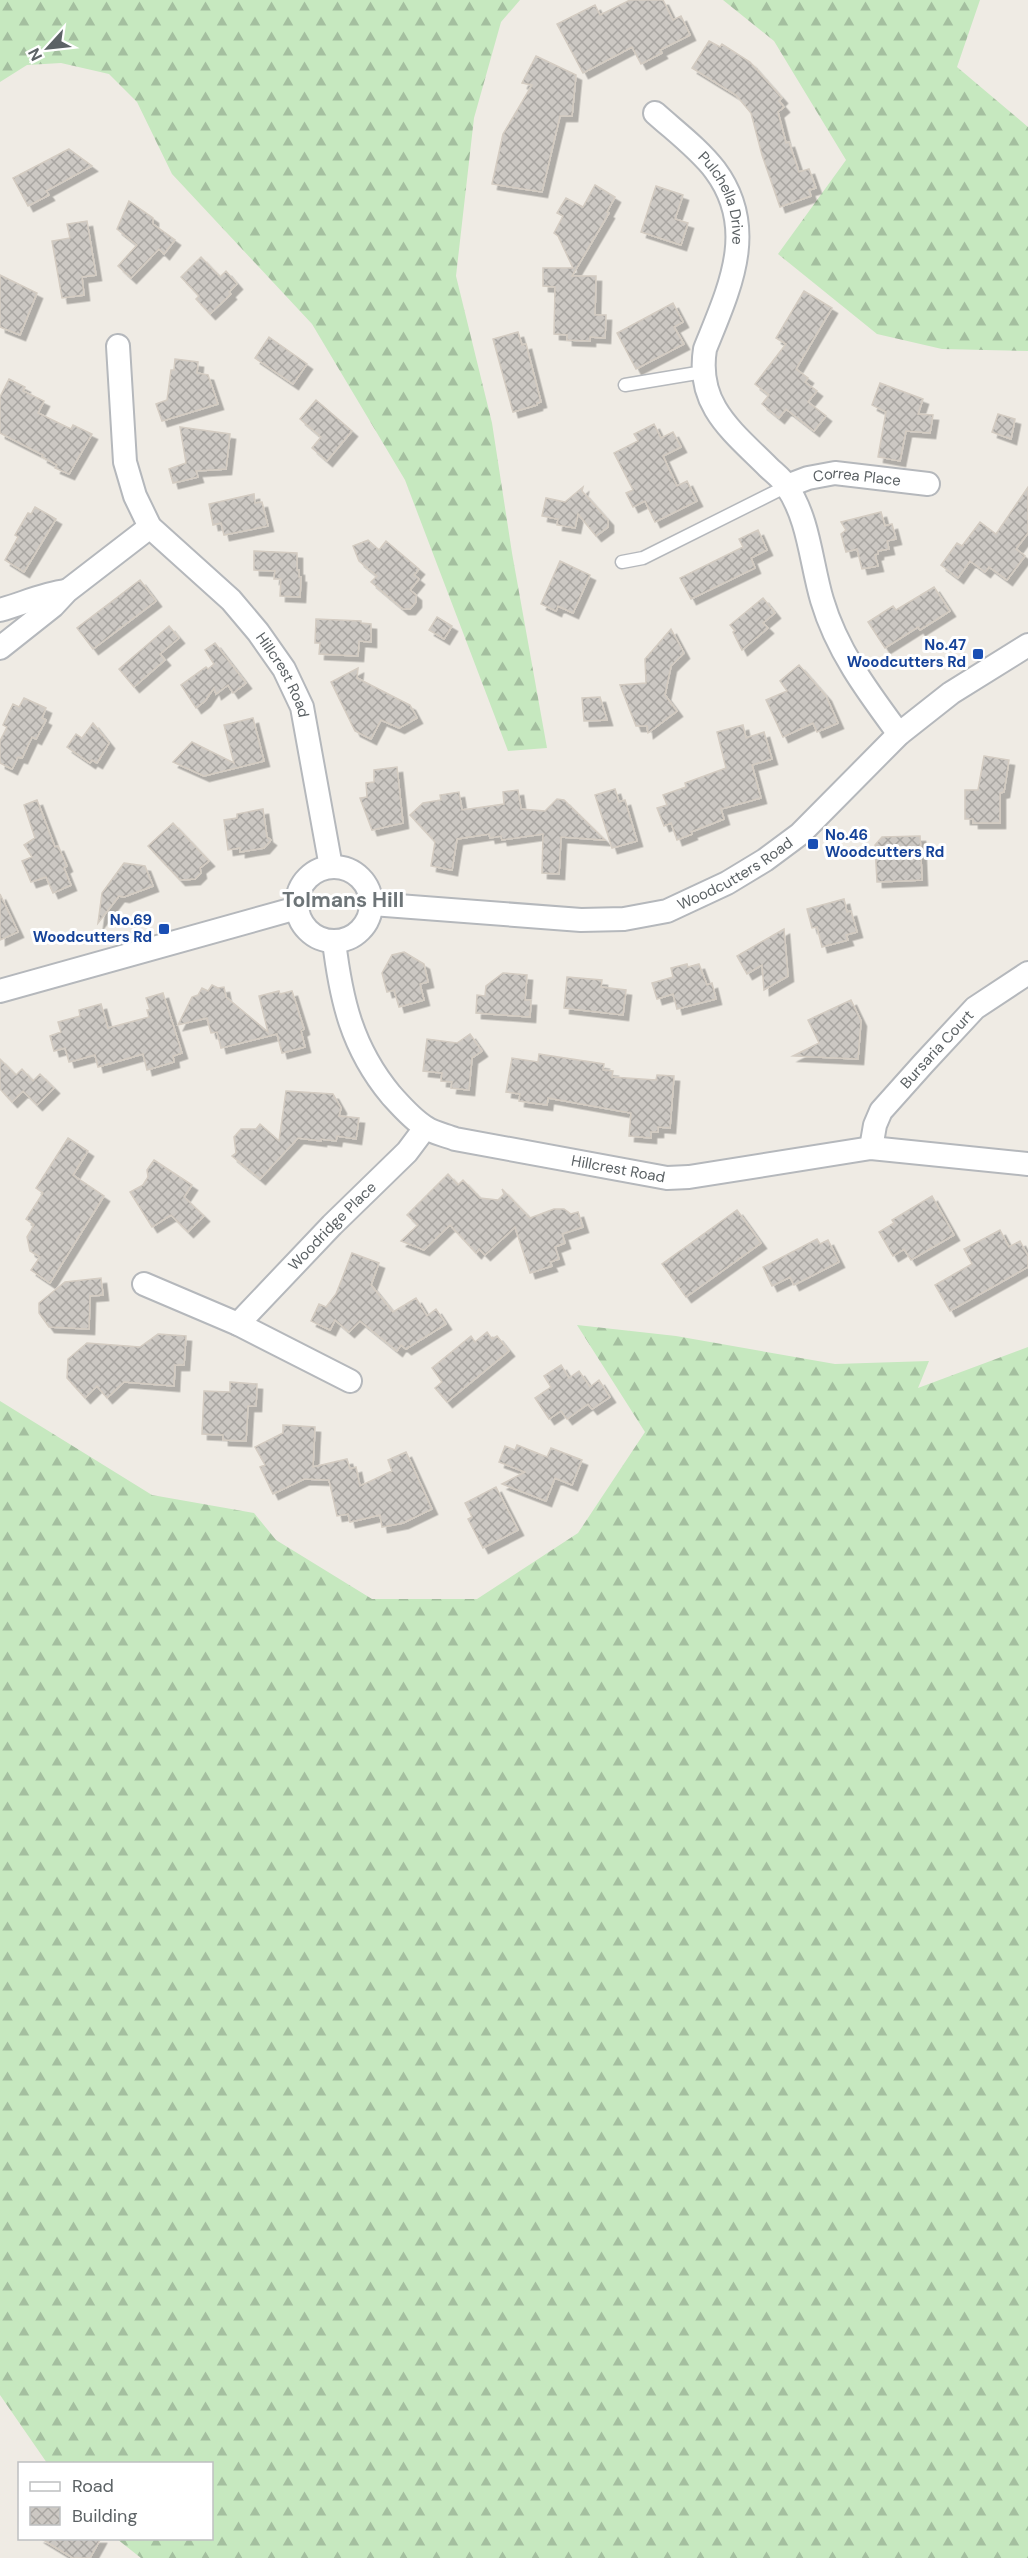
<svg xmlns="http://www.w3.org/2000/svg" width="1028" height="2558" viewBox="0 0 1028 2558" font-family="'DM Sans',sans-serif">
<defs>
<pattern id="forest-firs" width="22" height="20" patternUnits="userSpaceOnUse" patternTransform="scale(1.5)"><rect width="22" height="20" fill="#c6e8bf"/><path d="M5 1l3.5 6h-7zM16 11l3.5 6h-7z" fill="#a4bf9f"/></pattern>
<pattern id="building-cross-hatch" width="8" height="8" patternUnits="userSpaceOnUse" patternTransform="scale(1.5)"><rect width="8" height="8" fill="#ccc8c3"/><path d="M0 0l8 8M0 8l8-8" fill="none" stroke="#a9a6a2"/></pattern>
<filter id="shadow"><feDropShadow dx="5.5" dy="5.5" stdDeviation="0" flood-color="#0004"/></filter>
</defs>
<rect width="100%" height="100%" fill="#efebe4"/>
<path fill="url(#forest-firs)" d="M0,0H520L501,22L474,118L456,276L492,423L512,553L547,748L508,751L405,480L312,324L172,174L137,102L109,74L61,63L27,65L0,82Z
M723,0H980L957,67L1028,127V351L942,349L877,334L778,254L846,160L774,41Z
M577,1325L676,1336L835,1364L929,1361L918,1388L1028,1347V2558H141L117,2539L212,2538V2464L47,2463L0,2395V1401L152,1495L254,1513L276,1540L372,1599H477L578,1533L645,1432Z"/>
<path fill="url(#building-cross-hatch)" stroke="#d4ccc2" stroke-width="1.5" filter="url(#shadow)" d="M630,0H663L673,20L681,16L690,35L660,50L662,53L641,64L632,47L583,73L557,24L595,5L600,15Z
M709,41L720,47L722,44L750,62L782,98L779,101L784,107L778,112L786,143L789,142L799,172L809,169L816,188L809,190L811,196L780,207L762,155L751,113L736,95L692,68Z
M536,56L576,75L572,116H560L542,192L492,184L503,134L532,85L522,83Z
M69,149L92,166L46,191L49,195L28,206L13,178Z
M595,185L615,197L607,212L609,213L572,276H596L595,315H606L605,338L590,337V341L567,340V335L554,334L555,287L543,286V268H573L558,236L554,233L563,216L557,213L566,198L583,207Z
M656,186L683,195L675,219L688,223L681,245L641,232Z
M129,201L153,218V224L175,240L164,254L159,249L156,252L131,278L118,266L137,245L117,229Z
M87,221L96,275L82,277L84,295L62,298L52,241L70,238L67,224Z
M201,257L220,277L226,271L237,284L229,292L231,294L210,314L196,299L199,296L181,277Z
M0,275L37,293L20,335L0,327Z
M804,291L832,308L796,369L808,378L805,382L817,391L808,402L826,416L814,431L786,409L779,418L762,404L769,395L755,384L786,344L776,338Z
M673,303L683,322L674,327L684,344L636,369L617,333Z
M518,332L522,345L526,344L541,402L537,403V405L513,412L493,339Z
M269,337L307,364L293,384L255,358Z
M175,359L198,362L197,373L208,375L218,404L162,421L156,404L167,400L171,370H174Z
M9,379L25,387L23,391L44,401L38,413L71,429L73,425L92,434L69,474L55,468L57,465L42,457L43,455L0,433V397Z
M880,383L923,399L918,414L933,415L930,433L906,431L900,461L878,457L886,412L872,405Z
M316,400L352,431L327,461L312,448L321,437L300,419Z
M998,414L1015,419L1011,439L992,432Z
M654,424L661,438L673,432L681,447L663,456L677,486L687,481L697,501L655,522L645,501L633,507L626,493L633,490L614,453L638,441L634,434Z
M180,427L230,434L226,469L196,471L198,477L173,483L169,469L186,463Z
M583,487L582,491L608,520V527L596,536L578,514L575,528L557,525L558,519L542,516L546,498L565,502Z
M1028,487V533L1016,549L1025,556L1007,580L989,567L985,572L970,561L958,578L941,565L957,543L962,546L980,522L996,534Z
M254,494L255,503L262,502L268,526L224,535L221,523L213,525L209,504Z
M35,507L56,519L24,572L5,560L18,537L15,535L28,513L31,514Z
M881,512L885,526L892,524L896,539L887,541L889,549L878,551V554L875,555L878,566L862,569L857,549L846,552L841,534L846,530L841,522Z
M758,530L767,550L751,558L755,568L691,599L680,578L743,547L739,539Z
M368,540L379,550L386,541L419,569L414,575L419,579L410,590L416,595V602L410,609H403L371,582L377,576L359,561L353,546Z
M254,551L297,553V570H299V577H301L300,597L280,596L281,579H274L275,571L254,570Z
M560,561L590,575L573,613L558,606L556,611L541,604Z
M140,580L156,601L93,649L77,628Z
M934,587L950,611L920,630L918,627L885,648L868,622L893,606L896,610Z
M763,598L775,613L763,623L768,628L742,650L733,632L735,631L730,625Z
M437,617L452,626L444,639L429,630Z
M316,619L361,621V623L371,624V642L359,641L358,656L319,654L320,643H315Z
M169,626L179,638L160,654L165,660L134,687L119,669Z
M671,629L684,653L671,666L665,695L677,711L648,733L647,726H636L620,685L646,683L645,659Z
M215,643L246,683L233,693L228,685L216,694L214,688L205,701L196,708L181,685L206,667L208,669L214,664L205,650Z
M799,665L826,696L838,723L817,732L813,723L783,737L766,700L787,691L780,681Z
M358,668L357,678L410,705L417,718L399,728L381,720L371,739L355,731L331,682Z
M600,697L607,720L584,721L582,698Z
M24,698L46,708L42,718L46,720L36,739L32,737L22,758L18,757L12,769L0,763V741L7,727L3,725L13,704L19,707Z
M253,718L264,761L204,776L173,762L192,742L234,763L224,725Z
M93,723L109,743L97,763L92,760L90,763L67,747L76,734L82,738Z
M743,725L746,738L764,732L772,759L752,765L761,798L721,809L724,819L691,832L692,834L677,840L671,823L664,826L657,808L667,805L663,795L686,787L685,783L726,768L717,732Z
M984,756L1009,760L1004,792L1000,793V823H973V819H965V790H978Z
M397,767L403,823L372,830L360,798L367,797L366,783L374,782V770Z
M615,789L619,802L625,800L637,841L612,848L595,795Z
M518,790L521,809L545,811L557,799L564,800L605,840L561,837L559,874L542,873L543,834L502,840L501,836L490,838L489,834L457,839L452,870L431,866L435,842L410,815L423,803L441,800L440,795L459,792L462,810L504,804L503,792Z
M37,800L55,847L58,846L67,866L64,868L71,885L53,893L46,877L31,882L22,861L32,857L24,845L35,838L24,805Z
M263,809L267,837L271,840L264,848L240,852V848L228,850L224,820L237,818V814Z
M173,823L209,861L200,868L201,873L195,879L180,880L148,846Z
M920,836L922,880L877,882L875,845L882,837Z
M124,863L145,866L153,886L124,897L119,896L98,923L102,893Z
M0,894L18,932L0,940Z
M844,899L847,912L851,911L857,932L846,935L848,940L822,947L817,927L812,928L807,909Z
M784,929L788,976L764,990L762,965L747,974L737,956Z
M404,952L424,964L428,982L420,984L424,1000L399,1007L394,990L387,992L382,973L392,955Z
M687,964L688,967L699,964L707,985L712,983L716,999L677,1009L673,994L657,999L652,983L673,977L671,968Z
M503,973L527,975L525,1000H531L530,1017L476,1013L477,995L485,996L486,986Z
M567,977L602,980L601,987L626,990L623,1015L564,1008Z
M212,985L218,988L224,987L226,997L268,1032L259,996L279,991L280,994L292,991L304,1029L301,1031L305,1047L282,1053L277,1034L221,1048L217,1032L211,1033L207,1018L178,1025L192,997L198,995L202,988L208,991Z
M163,993L182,1053L173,1056L174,1062L147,1070L143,1054L98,1067L95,1055L69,1062L65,1048L54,1051L50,1036L61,1032L58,1022L80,1016L79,1010L101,1004L108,1028L149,1017L147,1010H150L146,998Z
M851,1000L861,1021L858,1059L793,1056L819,1043L808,1020Z
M470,1034L482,1051L472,1058L469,1090L451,1088L452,1082L441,1081L442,1073L423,1071L427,1039L457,1043Z
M539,1054L604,1064L603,1070L613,1071L612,1077L656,1080L657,1075L674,1076L670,1128L658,1127V1132H651V1138L629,1136L631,1113L548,1098L547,1105L519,1101L520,1094L506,1092L512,1058L538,1062Z
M0,1059L16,1075L22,1069L33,1081L40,1074L54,1088L37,1105L23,1091L12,1102L0,1089Z
M286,1091L333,1094L341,1108L339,1116L359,1118L356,1139L337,1136L336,1141L321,1139V1141L298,1138L260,1179L232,1156L236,1153L234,1137L241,1129H256L260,1124L279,1141Z
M68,1138L88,1151L73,1175L104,1196L50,1283L31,1270L40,1257L30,1251L27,1237L34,1225L26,1219L43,1193L36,1188Z
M154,1160L192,1185L184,1197L204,1216L188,1232L171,1215L152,1227L130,1192L143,1185L148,1177L147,1170Z
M448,1174L458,1185L463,1180L480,1198L498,1200L504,1194L502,1189L530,1218L554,1209H564L571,1214L578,1212L583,1227L562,1234L565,1243L555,1247L559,1259L550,1262L552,1266L530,1273L515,1227L485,1255L479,1249L476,1253L450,1225L424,1250L401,1241L418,1225L407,1215Z
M932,1196L954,1235L911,1260L904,1249L893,1256L879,1232L894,1223L892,1220Z
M737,1210L761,1243L686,1297L662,1264Z
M1000,1230L1009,1247L1020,1241L1028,1256V1267L950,1311L935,1285L972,1264L964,1249Z
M817,1239L820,1244L828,1240L839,1262L794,1285L790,1277L772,1286L763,1267Z
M352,1253L379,1263L371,1285L393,1312L416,1298L427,1316L436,1309L446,1324L406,1349L401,1345L397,1351L360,1321L349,1332L335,1320L330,1330L311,1321L319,1304L326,1307L336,1294Z
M101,1278L103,1295L90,1296L89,1329L49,1327L39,1313V1303L65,1282Z
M487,1332L492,1339L497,1336L509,1351L447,1402L435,1388L442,1382L432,1368L471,1336L475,1342Z
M158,1334L186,1336L184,1365H175L174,1386L124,1382L107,1398L97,1386L85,1398L67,1378L68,1359L87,1343L140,1347Z
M561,1365L569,1378L579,1371L590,1387L599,1380L610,1397L592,1409L588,1404L567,1419L561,1411L549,1419L535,1398L551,1387L544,1376Z
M230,1382L257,1384L256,1406H248L246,1441L223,1440V1435L202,1434L204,1391L230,1392Z
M283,1425L315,1427L313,1467L347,1459L350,1469L356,1467L360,1486L392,1471L388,1460L406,1452L432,1509L403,1523L382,1527L380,1515L350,1522L348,1514L337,1516L329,1480L304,1479L273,1494L260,1467L265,1465L255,1447L283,1433Z
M517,1445L547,1457L551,1448L582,1460L572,1485L555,1478L546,1501L502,1484L525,1472L499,1462L505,1446L515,1450Z
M496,1487L518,1530L483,1548L468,1519L472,1517L465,1503Z
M40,2538H101L90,2558H73Z"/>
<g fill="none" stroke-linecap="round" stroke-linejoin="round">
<defs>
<path id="service" d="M625,385L703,372
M622,562L643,558L787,486"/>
<g id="minor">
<path id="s1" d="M655,113C675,131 699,149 715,170C759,229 729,289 705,349C696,405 732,431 768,467C774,473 783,479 787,487C809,519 811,563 822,600C837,651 868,692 899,734"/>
<path id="s2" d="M118,346L125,462L135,496L150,527L231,600L258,632L284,669L302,707L331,867"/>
<path id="s3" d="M787,486L808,478L835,473L928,484"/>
<path d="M0,610C22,604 43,594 66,591"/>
<path d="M0,648L53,606L67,591L150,527"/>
<circle cx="334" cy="904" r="37"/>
<path id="s4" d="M372,904L581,920L624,919L667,911L727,883L765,860L800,834L899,734L951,693L1028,645"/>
<path id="s5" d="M334,941C341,1000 352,1048 391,1095C401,1106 412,1119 425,1127C433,1133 445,1135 455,1139L667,1178L689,1177L871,1148L1028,1164"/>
<path d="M0,991L297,908"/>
<path id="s6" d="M871,1148L875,1125L881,1111L923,1064L975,1008L1028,973"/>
<path d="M144,1284L238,1324L350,1381"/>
<path id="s7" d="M238,1324L332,1225L407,1152L425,1128"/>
</g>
</defs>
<use href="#service" stroke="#b5b8bc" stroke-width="15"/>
<use href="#minor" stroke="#b5b8bc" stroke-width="26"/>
<use href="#service" stroke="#fff" stroke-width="12"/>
<use href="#minor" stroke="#fff" stroke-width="22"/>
</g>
<g fill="#1a4fb4" stroke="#fff" stroke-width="2">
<rect x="972" y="648" width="12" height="12" rx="3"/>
<rect x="807" y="838" width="12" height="12" rx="3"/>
<rect x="158" y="923" width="12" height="12" rx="3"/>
</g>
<g text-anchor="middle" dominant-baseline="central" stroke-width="6" stroke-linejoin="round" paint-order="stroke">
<g font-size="15" fill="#5c6265" stroke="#fff">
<text stroke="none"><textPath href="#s1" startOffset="112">Pulchella Drive</textPath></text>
<text stroke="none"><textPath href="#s3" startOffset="72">Correa Place</textPath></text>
<text stroke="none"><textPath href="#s2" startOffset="387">Hillcrest Road</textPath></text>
<text stroke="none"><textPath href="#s4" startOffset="374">Woodcutters Road</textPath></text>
<text stroke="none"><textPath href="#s6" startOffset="122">Bursaria Court</textPath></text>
<text stroke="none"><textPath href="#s5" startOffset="412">Hillcrest Road</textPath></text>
<text stroke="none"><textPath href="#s7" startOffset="136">Woodridge Place</textPath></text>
</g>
<g font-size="15" font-weight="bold" fill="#164399" stroke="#fff" text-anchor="end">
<text x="966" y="645">No.47<tspan x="966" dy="17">Woodcutters Rd</tspan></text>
<text x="825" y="835" text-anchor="start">No.46<tspan x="825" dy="17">Woodcutters Rd</tspan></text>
<text x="152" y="920">No.69<tspan x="152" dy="17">Woodcutters Rd</tspan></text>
</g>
<g font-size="21" font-weight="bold" fill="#6d7477" stroke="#fff">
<text x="343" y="900">Tolmans Hill</text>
</g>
</g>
<rect x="18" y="2462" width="195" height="78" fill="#ffffff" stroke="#bec0c1" stroke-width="1.5"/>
<rect x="30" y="2482" width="30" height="9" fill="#ffffff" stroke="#bec0c1" stroke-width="1.5"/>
<text x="72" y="2492" font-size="18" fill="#5c6265">Road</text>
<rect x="30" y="2507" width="30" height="18" fill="url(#building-cross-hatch)" stroke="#bec0c1" stroke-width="1.5"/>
<text x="72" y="2522" font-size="18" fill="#5c6265">Building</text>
<g transform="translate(48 48) rotate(243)" stroke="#ffffff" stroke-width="4.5" paint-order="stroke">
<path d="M0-4.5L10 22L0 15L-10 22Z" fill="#5c6265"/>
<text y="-9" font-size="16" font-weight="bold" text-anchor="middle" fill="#5c6265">N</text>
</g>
</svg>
